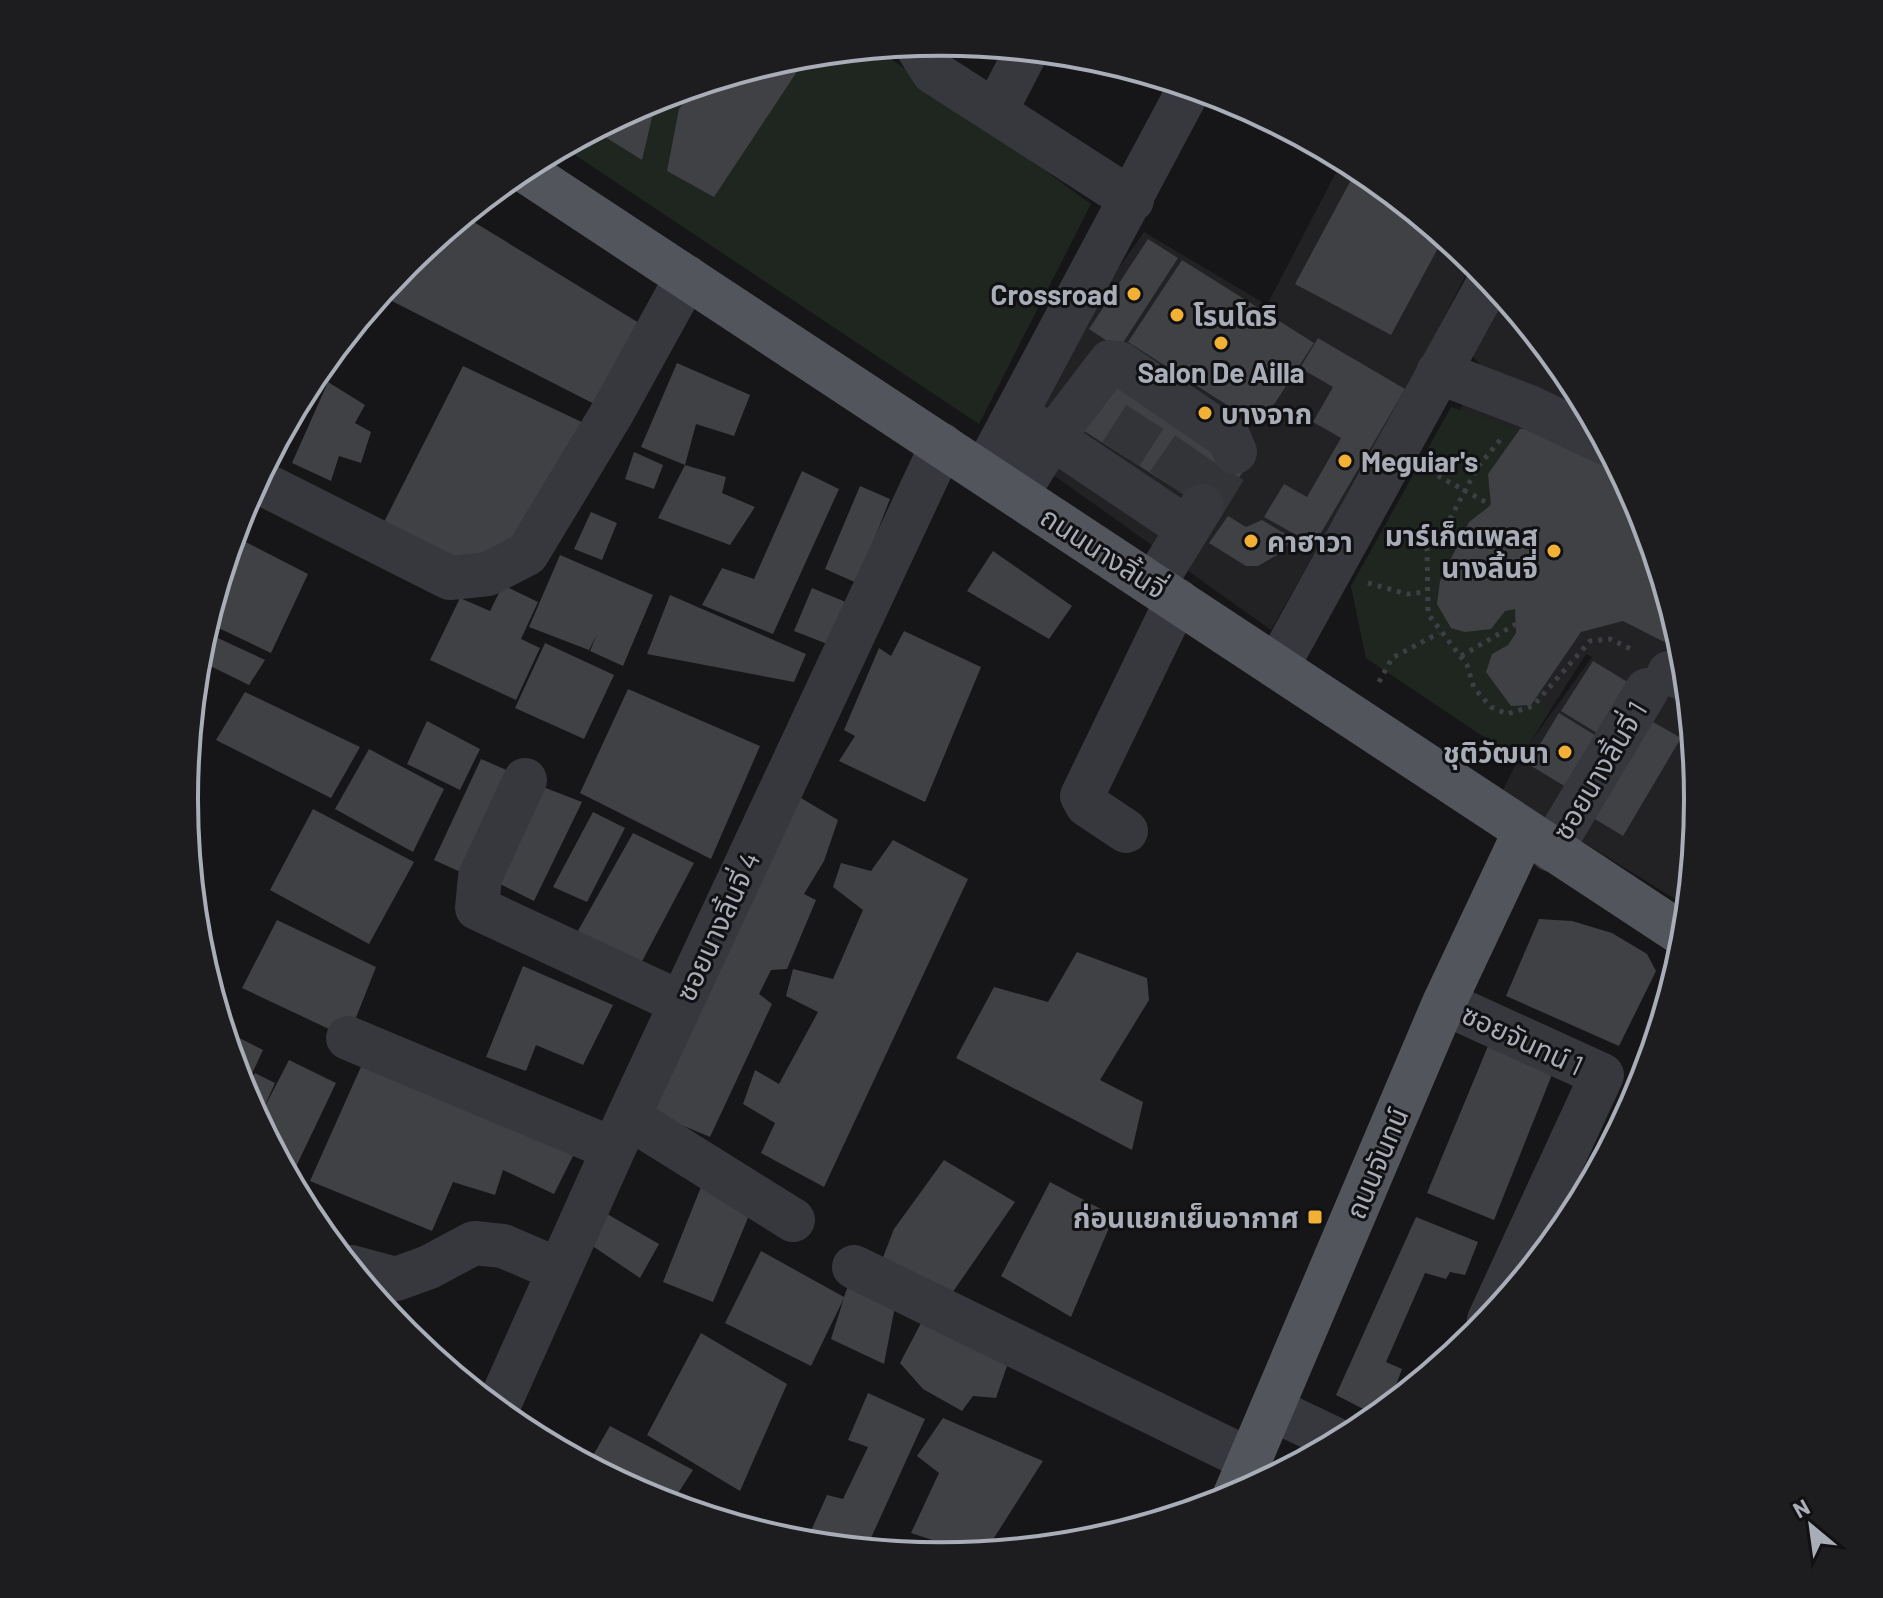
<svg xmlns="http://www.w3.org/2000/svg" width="1883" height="1598" viewBox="0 0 1883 1598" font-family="Barlow,'Noto Sans Thai',sans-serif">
<rect width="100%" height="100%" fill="#161618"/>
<path fill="#222225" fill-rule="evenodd" d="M1343,159L1362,170L1473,261L1407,389L1271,630L1000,437L1144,232L1267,305Z
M1504,297L1571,379L1641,510L1684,652L1698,799L1688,907L1502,792L1518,760L1366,658L1351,586L1484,370L1472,355ZM1586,654L1592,657L1530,743L1549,712Z"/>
<path fill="#1e261f" d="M876,48L1091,204L979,424L563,147L652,99L794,56Z
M1451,407L1520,429L1488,474L1515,609L1516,633L1549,712L1519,760L1366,658L1351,586Z"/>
<path fill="#404145" d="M808,55L714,197L667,171L679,109L697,86Z
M663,96L654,109L642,160L594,130Z
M1358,167L1444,237L1391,335L1295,284Z
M464,216L644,326L612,413L380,295L407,263Z
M1148,239L1178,258L1119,349L1089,329Z
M1182,260L1314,343L1260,426L1128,342Z
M1318,338L1405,389L1314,545L1264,517L1284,484L1307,497L1341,438L1313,422L1333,387L1300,368Z
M677,363L750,395L734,436L696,424L685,465L641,447Z
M463,366L588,425L488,574L383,524Z
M1118,377L1250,461L1215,514L1084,431Z
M328,382L365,405L355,423L371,432L361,463L339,456L331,481L292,463Z
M1531,428L1612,455L1641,510L1684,652L1623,621L1581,632L1531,705L1511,706L1486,672L1492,654L1508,645L1516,633L1515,609L1505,611L1491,629L1465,632L1451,628L1437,604L1440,581L1469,522L1491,505L1488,474L1520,429Z
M634,452L663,465L654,489L625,479Z
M685,465L726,477L722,493L755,507L730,545L658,518Z
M802,471L839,489L773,634L702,605L722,568L754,579Z
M860,486L890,499L857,583L825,569Z
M591,512L617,523L602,560L574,549Z
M1228,516L1246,527L1262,520L1292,538L1282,552L1258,566H1246L1209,543Z
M234,536L308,574L271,653L208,623Z
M993,551L1072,606L1049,639L967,591Z
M560,555L653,595L623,666L590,651L597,634L589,650L529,627Z
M503,585L538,602L521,639L540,648L516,700L430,660L460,598L490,611Z
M812,588L848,603L830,645L794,631Z
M670,595L806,654L794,682L647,654Z
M904,631L981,667L925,802L839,761L855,736L844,730L879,648L891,656Z
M205,632L265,660L249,685L198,660Z
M545,643L614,675L584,739L515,708Z
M1593,661L1636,687L1605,738L1561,711Z
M628,689L760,746L711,859L580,793Z
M245,692L360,747L331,798L216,740Z
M1559,713L1603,740L1571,790L1528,764Z
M1641,715L1681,738L1623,836L1585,813Z
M427,721L480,749L460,790L407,764Z
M369,749L444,789L413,852L335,809Z
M481,759L516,774L467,875L434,860Z
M543,787L582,802L534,901L498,883Z
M796,795L838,820L824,861L804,894L816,900L787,969L771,970L759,994L772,1004L710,1137L653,1113Z
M313,809L414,862L369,944L270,890Z
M593,812L625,828L587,902L553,887Z
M633,833L694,863L639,967L575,936Z
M893,840L968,879L824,1187L761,1153L775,1123L743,1104L755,1070L779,1084L818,1012L786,996L793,969L833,979L863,910L833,887L841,863L871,871Z
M1539,919L1572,921L1612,933L1647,954L1656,971L1619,1046L1506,996Z
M277,920L376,967L348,1038L242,988Z
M1077,952L1147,978L1149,1000L1100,1080L1143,1102L1132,1150L956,1058L994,987L1048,1002Z
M523,966L613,1005L583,1065L536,1045L526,1071L486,1057Z
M224,1030L263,1050L244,1091L242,1088Z
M1493,1034L1557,1062L1494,1220L1427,1193Z
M289,1060L336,1083L293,1173L285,1170L245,1093L255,1073L275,1083L262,1112Z
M364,1060L575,1152L554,1194L503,1170L495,1195L453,1182L432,1231L310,1181Z
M944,1160L1015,1202L948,1299L880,1265L894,1229Z
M703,1182L750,1213L713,1302L663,1282Z
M1050,1182L1114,1216L1071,1317L1001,1276Z
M602,1211L659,1244L640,1278L585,1241Z
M1416,1217L1478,1242L1465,1275L1450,1272L1446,1279L1425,1273L1386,1362L1402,1369L1396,1385L1407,1391L1377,1416L1336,1395Z
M761,1251L844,1297L849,1283L896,1301L884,1364L831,1339L844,1298L811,1366L725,1323Z
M921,1323L1009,1360L996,1398L973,1396L962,1411L923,1389L900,1363Z
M701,1333L787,1384L740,1491L647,1435Z
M868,1393L925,1419L866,1549L829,1545L809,1535L827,1495L843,1499L868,1447L848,1440Z
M943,1418L1043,1461L985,1552L972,1553L911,1533L939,1473L917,1456Z
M610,1426L693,1470L671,1504L651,1498L588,1464Z"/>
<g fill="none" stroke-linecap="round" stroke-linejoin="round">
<path stroke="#333438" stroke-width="44" stroke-dasharray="44 22" stroke-linecap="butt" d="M1121,454L1155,401
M1168,484L1204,432
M1202,506L1235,452"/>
<path stroke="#3d3f44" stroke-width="5" stroke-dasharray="4 6" stroke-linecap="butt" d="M1500,440L1477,468L1451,517L1427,548L1428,614L1467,665L1474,688L1491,707L1507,714L1533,706L1590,641L1610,639L1635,651
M1429,471L1491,505
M1368,583L1407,594L1425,592
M1461,656L1516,624
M1379,682L1392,658L1439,633"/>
<path stroke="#37383d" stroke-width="44" d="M916,45L933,72L1132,200
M995,112L1027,50
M1438,372L1527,406L1605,443
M1027,421L1188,529
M984,473L1190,87
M257,481L450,578L488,574L527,554L612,413L687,277
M1017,494L1052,438L1110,362L1119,363L1229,438L1235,452
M1154,584L1202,506
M1277,667L1490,280
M1669,673L1687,680
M525,780L480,877L477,908L681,1003
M1126,831L1087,805L1082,796L1177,600
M1551,850L1647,690
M1444,1003L1602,1075L1489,1320
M348,1038L613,1149
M628,1117L793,1220
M351,1267L396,1279L429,1267L474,1243L503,1246L559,1270
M854,1267L1250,1460
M497,1409L628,1117L942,445
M1272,1409L1339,1441"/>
<path stroke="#53555c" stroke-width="44" d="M522,169L1685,936
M1234,1497L1444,1003L1524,833"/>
</g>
<g fill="#f2b134" stroke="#111113" stroke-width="3">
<circle cx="1134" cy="294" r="8"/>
<circle cx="1177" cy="315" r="8"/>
<circle cx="1221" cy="343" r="8"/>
<circle cx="1205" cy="413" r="8"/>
<circle cx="1345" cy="461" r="8"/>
<circle cx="1251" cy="541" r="8"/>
<circle cx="1554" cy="551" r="8"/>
<circle cx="1565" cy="752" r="8"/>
<rect x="1307" y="1209" width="16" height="16" rx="4"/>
</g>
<g text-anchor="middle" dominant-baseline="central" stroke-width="6" stroke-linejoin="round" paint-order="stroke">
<g font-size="28" font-weight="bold" fill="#a8adb8" stroke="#111113" text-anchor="end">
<text x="1118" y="294">Crossroad</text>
<text x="1193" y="315" text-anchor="start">โรนโดริ</text>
<text x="1221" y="372" text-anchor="middle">Salon De Ailla</text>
<text x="1221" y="413" text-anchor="start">บางจาก</text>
<text x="1361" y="461" text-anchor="start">Meguiar's</text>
<text x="1538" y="535">มาร์เก็ตเพลส<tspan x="1538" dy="32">นางลิ้นจี่</tspan></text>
<text x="1267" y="541" text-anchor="start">คาฮาวา</text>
<text x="1549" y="752">ชุติวัฒนา</text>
<text x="1299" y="1217">ก่อนแยกเย็นอากาศ</text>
</g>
<g font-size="28" fill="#a8adb8" stroke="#111113">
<text transform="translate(1104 552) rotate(33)">ถนนนางลิ้นจี่</text>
<text transform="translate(1599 770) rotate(-59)">ซอยนางลิ้นจี่ 1</text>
<text transform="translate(717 926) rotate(-65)">ซอยนางลิ้นจี่ 4</text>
<text transform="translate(1523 1039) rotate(25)">ซอยจันทน์ 1</text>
<text transform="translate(1376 1163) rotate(-67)">ถนนจันทน์</text>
</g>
</g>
<path d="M0 0H1883V1598H0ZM198 799a743 743 0 1 1 1486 0a743 743 0 1 1-1486 0Z" fill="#1d1d20" fill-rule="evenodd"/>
<path fill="none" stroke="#a8adb8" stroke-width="4" d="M198 799a743 743 0 1 1 1486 0a743 743 0 1 1-1486 0Z"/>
<g transform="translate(1811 1526) rotate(331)" stroke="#111113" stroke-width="6" paint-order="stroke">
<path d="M0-6L14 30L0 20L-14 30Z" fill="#a8adb8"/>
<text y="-12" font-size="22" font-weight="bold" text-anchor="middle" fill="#a8adb8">N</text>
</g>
</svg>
